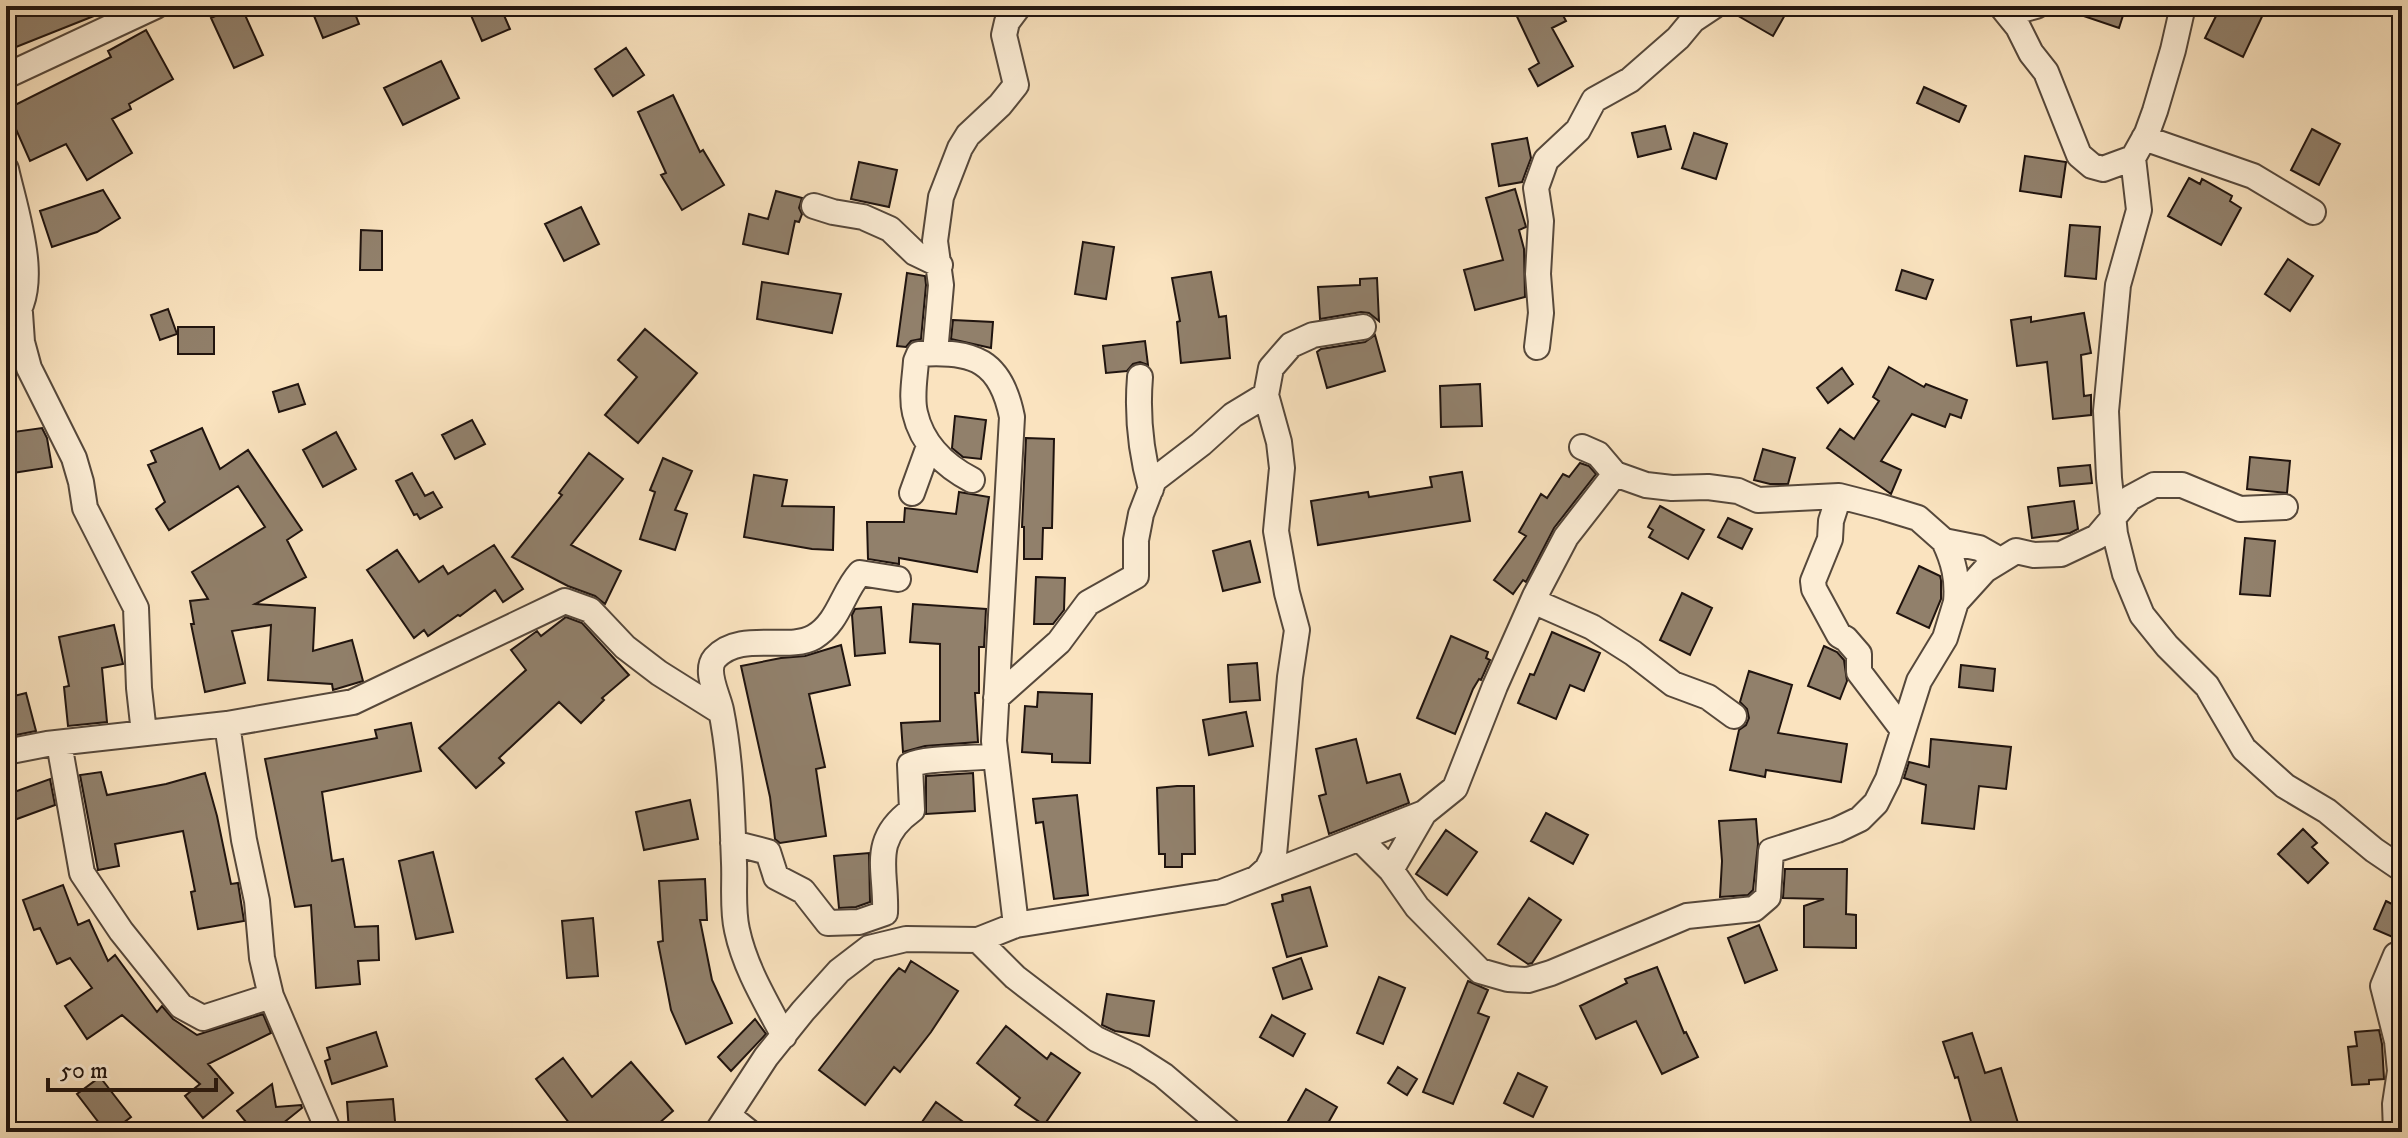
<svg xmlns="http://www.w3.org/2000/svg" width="2408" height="1138" viewBox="0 0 2408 1138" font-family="'IM FELL DW Pica',serif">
<rect width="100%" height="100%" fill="#fae3bf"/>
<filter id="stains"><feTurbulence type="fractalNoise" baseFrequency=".0025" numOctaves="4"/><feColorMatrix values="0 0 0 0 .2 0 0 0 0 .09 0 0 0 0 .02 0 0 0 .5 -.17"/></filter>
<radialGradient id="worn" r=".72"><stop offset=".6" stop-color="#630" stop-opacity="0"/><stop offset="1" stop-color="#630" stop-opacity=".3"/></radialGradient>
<path fill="#91806b" stroke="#20140f" stroke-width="2" d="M6,6H119L6,51Z
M237,6H241L263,55L234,68L211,18Z
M310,6H352L359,24L323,38Z
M467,6H500L510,29L482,41Z
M1512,6H1558L1566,21L1552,28L1573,66L1538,86L1529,69L1539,63Z
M1729,6H1790L1773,36L1728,10Z
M2063,6H2126L2119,28L2063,9Z
M2221,6H2267L2243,57L2205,38Z
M146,30L173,79L129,104L131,109L112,119L132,153L87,180L66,144L30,161L7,109L111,57L108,51Z
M626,48L644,75L613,96L595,69Z
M441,61L459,98L403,125L384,88Z
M1924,87L1966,106L1959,122L1917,103Z
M673,95L700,152L703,150L724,185L682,210L661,175L666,173L638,112Z
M1665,126L1671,149L1638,157L1632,133Z
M2312,129L2340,144L2319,185L2291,170Z
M1694,133L1727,144L1716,179L1682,168Z
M1527,138L1531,158L1522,182L1499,186L1492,144Z
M2025,156L2066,162L2061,197L2020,191Z
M859,162L897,170L889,207L851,199Z
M2189,178L2200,184L2202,179L2232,196L2230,201L2241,208L2221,245L2168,216Z
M1515,189L1526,227L1519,230L1524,249L1525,297L1475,310L1464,270L1503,260L1486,198Z
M103,190L120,218L97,232L52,247L40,211Z
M776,191L802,198L799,208L802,214L799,222L795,221L788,254L743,244L749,214L768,219Z
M581,207L599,244L564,261L545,224Z
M2070,225L2100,227L2096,279L2065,276Z
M361,230L382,231V270H360Z
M1083,242L1114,247L1106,299L1075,294Z
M2288,259L2313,276L2290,311L2265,294Z
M1902,270L1933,280L1926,299L1896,290Z
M1211,272L1219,317L1226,316L1230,358L1181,363L1177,322L1180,321L1172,278Z
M907,273L925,276L926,285L921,339L911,341L906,347L897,346Z
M1377,278L1379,321L1369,313L1361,312L1320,319L1318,287L1360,285V279Z
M762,282L841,294L832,333L757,319Z
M168,309L177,334L160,340L151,315Z
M2084,313L2091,353L2081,355L2084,396L2091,395V415L2053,419L2047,362L2017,366L2011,320L2031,317V322Z
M953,320L993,322L991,348L951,339Z
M178,327H214V354H178Z
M645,329L697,373L638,443L605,415L637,377L618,360Z
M1375,335L1385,371L1327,388L1317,352L1321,349L1365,342Z
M1145,341L1148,365L1140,362L1133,364L1127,371L1106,373L1103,346Z
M1889,367L1924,387L1926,384L1967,400L1961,418L1950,414L1945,427L1912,414L1881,461L1901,470L1891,494L1827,448L1840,429L1854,439L1879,401L1873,397Z
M1842,368L1853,384L1828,403L1817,388Z
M298,384L305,404L279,412L273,392Z
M1480,384L1482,426L1441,427L1440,386Z
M955,416L986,420L981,459L963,457L952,448Z
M472,420L485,444L455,459L442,435Z
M42,428L47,438L52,467L6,474V433Z
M202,428L220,469L248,450L302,530L287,540L306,577L255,604L315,608L313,651L352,640L363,681L333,690L332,684L268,680L271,625L232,631L245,683L205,692L191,624H194L190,601L208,599L192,572L265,527L238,486L169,530L156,509L165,502L148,465L156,462L151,451Z
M336,432L356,469L323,487L303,450Z
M1026,438L1054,439L1052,528H1043L1042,559H1024V527H1022Z
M1763,449L1795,458L1788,484H1770L1754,480Z
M589,453L623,479L571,545L621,571L605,604L595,596L568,586L512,557L562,495L559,493Z
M2250,457L2290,461L2287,493L2247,489Z
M663,458L692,471L675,510L687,514L675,550L640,539L655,492L650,490Z
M1580,463L1589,466L1596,474L1554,528L1526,582L1523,580L1513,594L1494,580L1526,536L1519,532L1541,494L1547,498L1563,474L1569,477Z
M2090,465L2092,483L2060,486L2058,468Z
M1462,472L1470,521L1318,545L1311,501L1368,492L1369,497L1432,487L1430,477Z
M412,473L425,496L433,492L442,507L420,519L417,514L414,515L396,481Z
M754,475L787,480L782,506L834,507L833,550L812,549L744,537Z
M959,492L989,497L977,572L899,558V564L868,559L867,522H904L905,508L956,514Z
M2074,501L2078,529L2070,533L2032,538L2028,507Z
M1660,506L1704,530L1688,559L1649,537L1653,530L1648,527Z
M1728,518L1752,529L1742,549L1718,537Z
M2245,538L2275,541L2270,596L2240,594Z
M1250,541L1260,582L1223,591L1213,551Z
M494,545L523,589L503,602L495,590L460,616L458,615L428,636L424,630L414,638L367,570L397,550L419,582L443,566L448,574Z
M1919,566L1940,576L1941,580V599L1929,628L1897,613Z
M1036,577L1065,578L1064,610L1053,624H1034Z
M1682,593L1712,608L1690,655L1660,640Z
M913,604L986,609L984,647H979V693H975L978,742L925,746L903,752L901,723L940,721V644L910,642Z
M881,607L885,653L855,656L852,615L855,609Z
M566,617L582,623L629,675L602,698L604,700L581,723L559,702L499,758L504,763L476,788L439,748L526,670L511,650L537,631L541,636Z
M114,625L123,664L102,668L107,722L68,726L64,687L69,686L59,637Z
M1552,632L1600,653L1584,691L1570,685L1556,719L1518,703L1530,674L1534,675Z
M1451,636L1488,652L1486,658L1490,660L1481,680L1479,679L1473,689L1455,734L1417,718Z
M841,645L850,685L809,694L825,767L816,769L826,836L780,843L775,839L770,797L741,666L781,658L805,656Z
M1824,646L1837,652L1844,660L1847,681L1840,699L1808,686Z
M1257,663L1260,700L1230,702L1228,665Z
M1961,665L1995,669L1993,691L1959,687Z
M1749,671L1792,685L1778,733L1847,744L1841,782L1766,770L1765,777L1730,770L1739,730L1746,725L1749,718L1747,709L1740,702Z
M1038,692L1092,694L1090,763L1052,762V754L1022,752L1025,706L1037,707Z
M26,693L36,731L6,737V698Z
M1246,712L1253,746L1209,755L1203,720Z
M411,723L421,771L322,792L332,861L343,859L355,927L378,926L379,960L358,961L360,984L316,988L311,905L295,907L265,759L377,738L375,730Z
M1356,739L1367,783L1400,774L1409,803L1329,834L1319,796L1326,794L1316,749Z
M1931,739L2011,747L2006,789L1979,786L1974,829L1922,823L1926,785L1904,778L1909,762L1929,767Z
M101,772L107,795L166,784L205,773L217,816L231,884L238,883L244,921L198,929L191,892L195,891L183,831L115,844L119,866L98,870L80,775Z
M973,773L975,811L926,814V776Z
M50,779L55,805L6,823V795Z
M1177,786H1194L1195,854H1182V867H1165V854H1159L1157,788Z
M1077,795L1088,895L1054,899L1043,822L1036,823L1033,799Z
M690,800L698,839L644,850L636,812Z
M1546,813L1588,835L1573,864L1531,841Z
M1756,819L1758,844L1753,890L1748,895L1720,897L1722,861L1719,821Z
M2303,829L2317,843L2312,847L2328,863L2308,883L2278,854Z
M1446,830L1477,852L1447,895L1416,874Z
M433,852L453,932L416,939L399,861Z
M869,853L870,902L856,907L839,908L834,856Z
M1785,869H1847L1846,914L1856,915V948L1804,947V906L1824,899L1783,898Z
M705,879L707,920H700L712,980L732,1023L686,1044L671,1010L658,942L663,941L659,881Z
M63,885L78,925L89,920L108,961L115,955L157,1012L162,1006L173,1019L197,1035L263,1014L271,1033L208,1064L233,1093L203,1118L185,1096L200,1084L122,1015L87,1039L65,1006L92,988L70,958L57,964L40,928L34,930L23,900Z
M1310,887L1327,946L1287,957L1272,904L1283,901L1282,895Z
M1529,898L1561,920L1532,963L1528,964L1498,944Z
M2386,901L2402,909V941L2374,929Z
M593,918L598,976L567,978L562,921Z
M1759,925L1777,970L1745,983L1728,938Z
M1301,958L1312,989L1283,999L1273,968Z
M911,961L958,991L931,1032L900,1072L894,1067L865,1105L819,1070L892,976L899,968L905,972Z
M1657,967L1684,1033L1686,1032L1698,1057L1662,1074L1636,1021L1596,1039L1580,1006L1627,983L1625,979Z
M1379,977L1405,988L1383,1044L1357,1033Z
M1468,981L1488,990L1478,1013L1489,1017L1453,1104L1423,1092Z
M1107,994L1154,1001L1149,1036L1115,1031L1102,1025Z
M1272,1015L1305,1034L1293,1056L1260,1037Z
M755,1019L766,1034L731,1071L718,1057Z
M1006,1026L1047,1059L1051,1053L1080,1073L1044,1125L1015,1105L1020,1098L977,1063Z
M2379,1030L2382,1044L2384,1079L2369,1080V1084L2352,1085L2348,1047L2357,1046L2355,1032Z
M376,1032L387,1066L332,1084L325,1061L330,1059L327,1048Z
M1972,1033L1985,1073L2001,1068L2018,1123L1986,1132H1974L1958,1077L1955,1078L1943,1042Z
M563,1058L592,1097L631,1062L673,1111L649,1132H576L536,1079Z
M1398,1067L1417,1079L1407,1095L1388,1083Z
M1518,1073L1547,1087L1533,1117L1504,1103Z
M100,1077L131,1117L111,1132H106L77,1094Z
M272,1084L276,1107L301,1105L302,1108L272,1132H254L237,1111Z
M1306,1089L1337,1107L1323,1132H1307L1288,1121Z
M393,1099L396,1132H349L347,1102Z
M936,1102L977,1132H915Z"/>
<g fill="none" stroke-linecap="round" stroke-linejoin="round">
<defs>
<path id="minor" d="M2001,6L2018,27L2031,53L2046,72L2079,155L2092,166L2103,169L2133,158
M2005,6L2014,12L2036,6
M2183,6L2173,50L2155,111L2147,133L2133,158L2139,210L2118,285L2106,411L2109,478L2115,534L2125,574L2142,615L2167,646L2207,686L2244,749L2285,786L2327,811L2374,850L2402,869
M6,76L156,6
M2144,138L2253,176L2313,212
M6,169C15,210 44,291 9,323
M814,206L833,212L863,217L890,229L915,253L940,265
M20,313L22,342L29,368L74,458L81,482L85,508L136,608L139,688L144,733
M1537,347L1541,313L1538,274L1541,221L1536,188L1546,160L1578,130L1594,100L1630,80L1678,38L1693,20L1714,6
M935,353L941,285L935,241L941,197L960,148L968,135L1000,105L1016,85L1004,35L1007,22L1019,6
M1140,377C1137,413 1141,453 1151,489
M1582,447L1598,454L1615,474L1646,485L1672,488L1708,487L1738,491L1758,500L1839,496L1882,507L1918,518L1944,541L1979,548L2000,560
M972,480C945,466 922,444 915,413C911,397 915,377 916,361L919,354C974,350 1001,361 1012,417L994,741L1016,925
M912,493L929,446
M1839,496L1831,521L1830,539L1813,581L1814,589L1839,635L1846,639L1859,654V672L1903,730
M1944,541C1954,562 1958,579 1956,602
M1533,601L1592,627L1633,653L1673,684L1708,697L1734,716
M996,698L1059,642L1088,603L1136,576V540L1141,514L1154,480L1201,444L1233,415L1266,395
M227,724L244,840L257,901L262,958L271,996L329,1132
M59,743L82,873L121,931L181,1006L203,1018L271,996
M6,752L47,744L227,724L353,702L565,601L590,610L625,647L659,673L721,712
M1360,839L1391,870L1417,907L1480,971L1508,979L1528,980L1551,973L1687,916L1754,909L1768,897L1771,851L1837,830L1860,819L1876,803L1888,779L1919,681L1945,638L1956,602L1985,570L2016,551L2034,555L2061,554L2097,537L2130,498L2154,485H2182L2240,509L2285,507
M733,843L768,852L776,877L803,891L828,923L859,922L885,913C887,870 869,841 912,810L910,765C926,757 973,759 995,756
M1391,870L1424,813
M1257,878L1267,869L1274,855L1290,677L1297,630L1287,593L1276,531L1282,468L1279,442L1266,395L1271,368L1291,345L1313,335L1363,327
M978,940L1015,977L1096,1039L1135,1057L1163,1075L1230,1132
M784,1036C766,1002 745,968 737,930C732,909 735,884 734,863C732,811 731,760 721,710C718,695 704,671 715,658C740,630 788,652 814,637C839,622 842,593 860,573L898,579
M729,1116L749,1132
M717,1132L766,1057L803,1011L839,971L869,948L906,939L978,940L1016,925L1222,892L1424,813L1455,788L1495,686L1535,596L1566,537L1615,474
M2396,1132L2395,1104L2400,1071L2397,1041L2383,986L2396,955"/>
</defs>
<use href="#minor" stroke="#56483b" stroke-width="28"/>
<use href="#minor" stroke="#fcedd5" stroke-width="24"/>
</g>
<rect width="2408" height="1138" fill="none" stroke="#fae3bf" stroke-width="32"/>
<rect x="8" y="8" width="2392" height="1122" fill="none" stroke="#20140f" stroke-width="4"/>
<rect x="16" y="16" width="2376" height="1106" fill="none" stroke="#20140f" stroke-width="2"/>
<path d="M48 1078v12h168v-12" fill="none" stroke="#20140f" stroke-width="4"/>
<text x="60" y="1078" font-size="24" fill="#20140f" stroke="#fcedd5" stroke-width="6" paint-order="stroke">50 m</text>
<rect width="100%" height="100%" filter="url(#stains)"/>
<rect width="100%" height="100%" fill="url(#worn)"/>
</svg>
